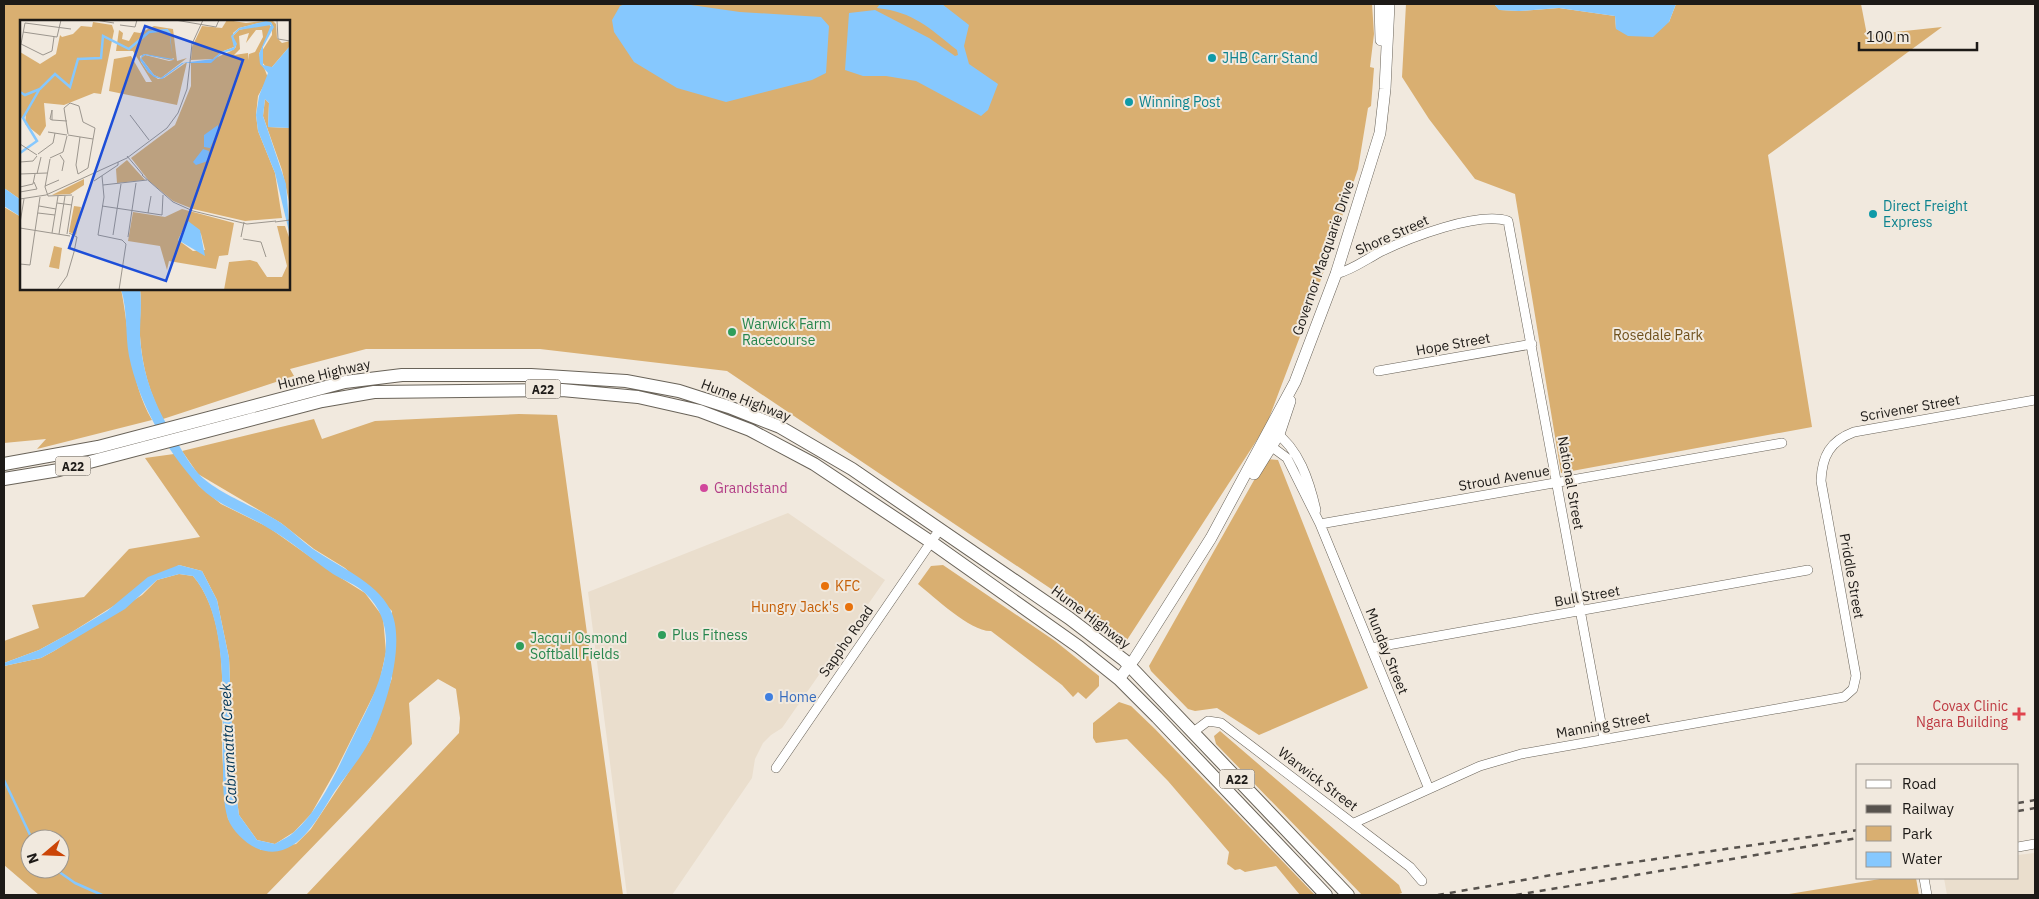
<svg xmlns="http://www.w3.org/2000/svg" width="2039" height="899" viewBox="0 0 2039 899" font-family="'IBM Plex Sans',sans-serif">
<rect width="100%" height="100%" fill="#f1e9de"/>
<path fill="#eadecd" d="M788,513L885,580L782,728L771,735L763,743L755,759L752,778L672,895H627L588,592Z
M2035,853V895H1947L1944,878H2018V855Z"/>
<path fill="#d9af71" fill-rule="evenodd" d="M4,4H1372L1374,34L1370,67L1374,68L1371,106L1368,108L1358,169L1315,297L1266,426L1127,640L727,371L540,349H366L290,369L294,376L163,419C149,392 142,366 140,336C139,320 142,305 140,289H289V21H21V200L4,188Z
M1406,4H1494L1500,10L1519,11L1559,8L1615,16L1616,29L1669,22L1676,4H1861L1867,35L1942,27L1768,155L1812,427L1561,473L1515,194L1475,179L1429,119L1402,77Z
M4,207L21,217V289H121C130,334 129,380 152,420L37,449L46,439L4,443Z
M519,414L557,415L623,895H306L459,733L460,718L456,689L438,679L409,703L412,744L266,895H39L4,865V666L41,658L54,651L142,595L157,580L179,574L193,576C229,618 222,694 222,747C223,771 225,795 228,819L261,850L296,844L311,829L370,740L392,678V611L345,568L314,549L281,523L198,474L182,451L314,419L322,439L375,421ZM30,839H60V869H30Z
M174,454L199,486L221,504L268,527L333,573L365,593L383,617L386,652L379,684L336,770L311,814L294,832L275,844L257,840L239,815L234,777L229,658L217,600L202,571L179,565L72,632L39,650L4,663V641L39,628L32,605L84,597L129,549L200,537L145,458Z
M1266,459L1278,460L1368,688L1259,735L1217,708L1195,711L1188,709L1151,671L1149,666Z
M943,565L1055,641L1099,676V686L1086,699L1078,692L1073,697L1062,685L991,631C971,632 934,597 918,584L931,566Z
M1119,702L1131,706L1155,729L1315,895H1300L1276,866L1245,872L1240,869L1235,870L1227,864L1229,852L1168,781L1127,739L1096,743L1093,738V723Z
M1220,731L1399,885L1402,893L1396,895H1362L1216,744L1214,736Z
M1886,878H1916L1919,895H1783Z"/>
<path fill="#86c8fe" d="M625,4H684L740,12L821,17L829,26L826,73L812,80L726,102L677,88L634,62L614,32L612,20L620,6Z
M880,4H942L969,25L964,46L969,64L998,84L988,110L981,116L916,81L886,76H863L845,70L849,13L875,10L929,38L955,56L958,55L957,50C929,28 914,12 877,8Z
M1494,4H1676L1669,22L1653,37L1628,36L1616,29L1615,16L1559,8L1519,11L1499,10Z
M4,188L21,200V217L4,206Z
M121,289H140C142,305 140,319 140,335C142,376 156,408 177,442C183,452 189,463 197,472C215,493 257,507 281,523C292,531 302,541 313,549C339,567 375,581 390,609C407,641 386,709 370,740C361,758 347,774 335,791C317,819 295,865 256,848C245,843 232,830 228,819C223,804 223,783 223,767C221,711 231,620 193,576L179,574L157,580L125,609L54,651L41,658L4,666V663L39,650L72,632L107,611L148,577L179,565L202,571L217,600L229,658L234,777L239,815L257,840L275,844C281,840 289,837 294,832C322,808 341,761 357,729C378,689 406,631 365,593C357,585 343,580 333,574C311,559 291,541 268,528C245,513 217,506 198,485C165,448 139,404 129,356C125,333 128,313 121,289Z"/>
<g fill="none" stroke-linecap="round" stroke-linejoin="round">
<path stroke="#86c8fe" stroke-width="2.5" d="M4,780L32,839
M55,869L75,883L102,895"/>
<defs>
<path id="minor" d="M1336,274C1352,270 1365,260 1380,252C1409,238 1478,211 1508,221L1604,739
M1378,371L1532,344
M1274,431C1299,449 1309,480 1316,510
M1268,444L1287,458L1320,524L1429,789
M1320,524L1782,443
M1371,648L1808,570
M1192,733L1208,721L1221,723L1410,867L1422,881
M776,768L940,529
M1354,823L1480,766L1521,754L1844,697L1853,689L1856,676L1821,481C1822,456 1830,441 1854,432L2035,400
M2018,847L2035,844
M1924,878L1927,895"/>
<path id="major" d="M1380,4L1381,40
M1254,474L1279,434L1290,401
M1119,679L1135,658L1211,538L1295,382L1336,274L1380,133L1385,89L1389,4"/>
<path id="highway" d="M4,464L98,447L345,382L402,375H531L626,381L679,391L729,407L780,427L852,469L1069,618L1124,660L1348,895
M4,479L59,470L322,401L374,392L562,390L638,397L700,411L750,430L814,464L931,542L1079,647L1119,679L1157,717L1326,895"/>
</defs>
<use href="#minor" stroke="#696359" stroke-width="10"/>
<use href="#major" stroke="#696359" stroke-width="12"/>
<use href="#highway" stroke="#696359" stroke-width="14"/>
<use href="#minor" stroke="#fff" stroke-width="9"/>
<use href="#major" stroke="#fff" stroke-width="11"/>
<use href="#highway" stroke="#fff" stroke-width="12"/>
<path stroke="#58534e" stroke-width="2.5" stroke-dasharray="6 6" stroke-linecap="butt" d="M2018,803L2035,800
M2018,811L2035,808
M1438,895L1586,869L1858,830
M1516,895L1858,838"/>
</g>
<g fill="#0f9aa8" stroke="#f1e9de" stroke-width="2">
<circle cx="1212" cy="58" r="5"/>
<circle cx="1129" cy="102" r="5"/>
<circle cx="1873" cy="214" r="5"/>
</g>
<g fill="#2e9e5b" stroke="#f1e9de" stroke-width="2">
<circle cx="732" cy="332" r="5"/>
<circle cx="662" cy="635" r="5"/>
<circle cx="520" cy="646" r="5"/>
</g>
<circle fill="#d1479c" stroke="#f1e9de" stroke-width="2" cx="704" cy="488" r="5"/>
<g fill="#e8710a" stroke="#f1e9de" stroke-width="2">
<circle cx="825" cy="586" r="5"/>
<circle cx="849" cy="607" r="5"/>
</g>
<circle fill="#3f7fe0" stroke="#f1e9de" stroke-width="2" cx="769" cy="697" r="5"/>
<path fill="#e0444e" stroke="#f1e9de" stroke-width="2" d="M2016.5 706.5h5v5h5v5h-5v5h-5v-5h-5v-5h5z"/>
<g text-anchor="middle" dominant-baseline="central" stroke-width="4" stroke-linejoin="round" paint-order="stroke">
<g fill="#f1e9de" stroke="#5d5853" stroke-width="1">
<rect x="525.5" y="379.5" width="35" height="19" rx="4"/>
<rect x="55.5" y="456.5" width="35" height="19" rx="4"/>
<rect x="1219.5" y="769.5" width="35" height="19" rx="4"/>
</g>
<g font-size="12" font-weight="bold" fill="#1d1a17">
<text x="543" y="389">A22</text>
<text x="73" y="466">A22</text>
<text x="1237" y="779">A22</text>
</g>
<g font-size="14" fill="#0d838f" stroke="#f1e9de" text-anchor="start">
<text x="1222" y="58">JHB Carr Stand</text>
<text x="1139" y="102">Winning Post</text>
<text x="1883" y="206">Direct Freight<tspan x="1883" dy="16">Express</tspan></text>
</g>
<g font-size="14" fill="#1d1a17" stroke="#f1e9de">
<text transform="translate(1392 235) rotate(-24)">Shore Street</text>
<text transform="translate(1323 258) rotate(-71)">Governor Macquarie Drive</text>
<text transform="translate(1453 344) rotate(-10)">Hope Street</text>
<text transform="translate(324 374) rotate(-13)">Hume Highway</text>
<text transform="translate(746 400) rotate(21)">Hume Highway</text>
<text transform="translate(1910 408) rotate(-10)">Scrivener Street</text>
<text transform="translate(1504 478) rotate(-10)">Stroud Avenue</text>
<text transform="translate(1571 483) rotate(80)">National Street</text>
<text transform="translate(1852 576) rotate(80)">Priddle Street</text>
<text transform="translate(1587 596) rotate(-10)">Bull Street</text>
<text transform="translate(1091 617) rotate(37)">Hume Highway</text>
<text transform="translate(846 641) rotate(-55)">Sappho Road</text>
<text transform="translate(1387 651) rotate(68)">Munday Street</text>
<text transform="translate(1603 725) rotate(-10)">Manning Street</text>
<text transform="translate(1318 779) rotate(37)">Warwick Street</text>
</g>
<g font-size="14" fill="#27864d" stroke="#f1e9de" text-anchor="start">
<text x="742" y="324">Warwick Farm<tspan x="742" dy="16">Racecourse</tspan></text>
<text x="672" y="635">Plus Fitness</text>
<text x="530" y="638">Jacqui Osmond<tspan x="530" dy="16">Softball Fields</tspan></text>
</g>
<g font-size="14" fill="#6f501c" stroke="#f1e9de">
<text x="1658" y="335">Rosedale Park</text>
</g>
<g font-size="14" fill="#b23c85" stroke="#f1e9de" text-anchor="start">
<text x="714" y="488">Grandstand</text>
</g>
<g font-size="14" fill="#c56008" stroke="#f1e9de" text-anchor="start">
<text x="835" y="586">KFC</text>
<text x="839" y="607" text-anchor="end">Hungry Jack's</text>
</g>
<g font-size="14" fill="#366cbe" stroke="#f1e9de" text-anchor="start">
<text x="779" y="697">Home</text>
</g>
<g font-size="14" fill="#be3a42" stroke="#f1e9de" text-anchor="end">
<text x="2008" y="706">Covax Clinic<tspan x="2008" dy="16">Ngara Building</tspan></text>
</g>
<g font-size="15" font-style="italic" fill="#003557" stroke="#f1e9de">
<text transform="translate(228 744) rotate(-93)">Cabramatta Creek</text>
</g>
</g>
<g transform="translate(20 20)">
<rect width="270" height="270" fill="#f1e9de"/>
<path d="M207,0L226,3L252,0L256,4L257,18L262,23L270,21V26L252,47H246L242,42V31L252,15V3H239L219,8L213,13L214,27L201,32L193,39L171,40L172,27L182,6L202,8ZM73,2L92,5L94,11L81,74L74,73L44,85L24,83L26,106L20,116L5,104L6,94L0,99V32L20,44L36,34L40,15L42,17L53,14L61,6L72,7ZM247,3L252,7L239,34L248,58L238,76L236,95L238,111L255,153L262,198L225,201L173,189L153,181L129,161L111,138L155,105L171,66V42L184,43L211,31L216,27L213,16L219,10ZM236,10H242L243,17L235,32L229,34V40L228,33L214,35L220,29L219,16L229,13L226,23ZM134,6L153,9L157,41L167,38L141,58L134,55L121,38L125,35L149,41L153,40L154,38L149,40L125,34L120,36L121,42L128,52L138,59L144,58L167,42L157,85L89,71L94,39L111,36L126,62H132L113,31H96L99,10L103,13L102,19L109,21L114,12L120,13ZM245,79L249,83L248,107L270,108V186L262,150L243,96ZM107,140L125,160L97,163L96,149ZM64,159V165L50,174L32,175ZM54,186L61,187L56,215L49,212ZM162,189L214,203L208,235L199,236L196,249L149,241L147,250L140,226L108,221L113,192L145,197ZM167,201L181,214L185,230L173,231L158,220ZM257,206H265L270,220V270H204L209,242L230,240L237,242L247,257H262L267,246ZM34,226L42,228L39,249L29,247Z" fill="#d9af71" fill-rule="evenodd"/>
<path d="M246,1L251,2L254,7L243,27V45L252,47L270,26V108L248,107L249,83L245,79L243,96L266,164L270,216L255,153L238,111L236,95L239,76L248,53L240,44L239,34L251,5L219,10L213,16L217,24L214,30L202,33L191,43H164L142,59L134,57L128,52L120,40L122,35L125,34L153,39L150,19V14L153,40L125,35L121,38L134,55L141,58L162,43L193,39L201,32L214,27L211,16L219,8ZM198,105V111L190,128L184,127V115ZM183,129L189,131L188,141L176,145L173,142ZM168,201L180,210L185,236L158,220Z" fill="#86c8fe"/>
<path fill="none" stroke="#86c8fe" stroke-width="2.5" d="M0,72L5,75L20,69L35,54L50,67L58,39L81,38L83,16L109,29L129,12L147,10L150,14M0,133L17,121L3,98L19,70"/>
<path fill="none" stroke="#9c968e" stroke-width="1" d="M75,0L94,3M155,0L196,7L199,0M257,0L258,19L270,21M100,5L115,7L117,0M3,12L37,17L41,0M34,17L32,31L23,35L1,24L5,3L51,9M32,90V100L30,99ZM110,95L129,120M32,100L47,101M28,112L47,115M48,114L44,88L50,83L59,86L63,102L75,108L68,148L58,154L56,145L60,117M48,115L73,119M0,124L17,135M18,134L33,123L35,113M40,135L44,141L42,151M107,136L123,155M30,138L43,132L47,116M30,139L25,167L28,176L52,175M0,142L13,141L17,136M0,154L27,153M17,154L21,137M122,155L153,182L173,191L227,204L256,201M82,156L84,177L78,215L102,220L106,224L99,270M74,161L98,145V142M83,165L127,160M25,166L39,160M0,167L13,164L15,154M0,172L17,169L14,162M0,179L26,175L107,138L147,108L158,93L167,69L172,24L183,0M37,183L52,185M19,186L36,189M82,186L142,195L143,175M18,193L35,195M128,193L131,176M255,202L270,200M0,203L4,179M0,208L50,216M32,213L38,176M39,214L45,176M47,214L53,176M93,215L101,164M108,217L116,163M221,217L224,202M223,219L241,222L246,237M0,244L10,245L20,177M37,270L47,256L54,232L57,217L49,213"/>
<path fill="#1d4ed8" fill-opacity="0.15" stroke="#1d4ed8" stroke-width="2.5" d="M125,6L223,40L146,261L49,228Z"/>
<rect width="270" height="270" fill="none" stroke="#1d1a17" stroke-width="2.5"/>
</g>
<rect width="2039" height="899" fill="none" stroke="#1d1a17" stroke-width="10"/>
<rect x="1856" y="764" width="162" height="115" fill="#f1e9de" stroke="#9c968e"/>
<rect x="1866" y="780" width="25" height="8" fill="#ffffff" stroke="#9c968e"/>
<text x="1902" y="789" font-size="15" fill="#1d1a17">Road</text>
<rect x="1866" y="805" width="25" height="8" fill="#58534e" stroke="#9c968e"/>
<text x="1902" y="814" font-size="15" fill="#1d1a17">Railway</text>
<rect x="1866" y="826" width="25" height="15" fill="#d9af71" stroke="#9c968e"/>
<text x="1902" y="839" font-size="15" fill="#1d1a17">Park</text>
<rect x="1866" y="852" width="25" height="15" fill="#86c8fe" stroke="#9c968e"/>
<text x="1902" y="864" font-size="15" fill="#1d1a17">Water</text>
<g transform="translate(45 854) rotate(251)"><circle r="24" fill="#f1e9de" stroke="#9c968e"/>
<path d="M0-4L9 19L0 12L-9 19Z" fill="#cb4507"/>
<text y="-8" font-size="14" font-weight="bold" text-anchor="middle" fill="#1d1a17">N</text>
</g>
<path d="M1859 42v8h118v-8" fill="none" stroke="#1d1a17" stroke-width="2.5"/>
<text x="1866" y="42" font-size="15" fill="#1d1a17" stroke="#f1e9de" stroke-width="4" paint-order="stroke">100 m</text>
</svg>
